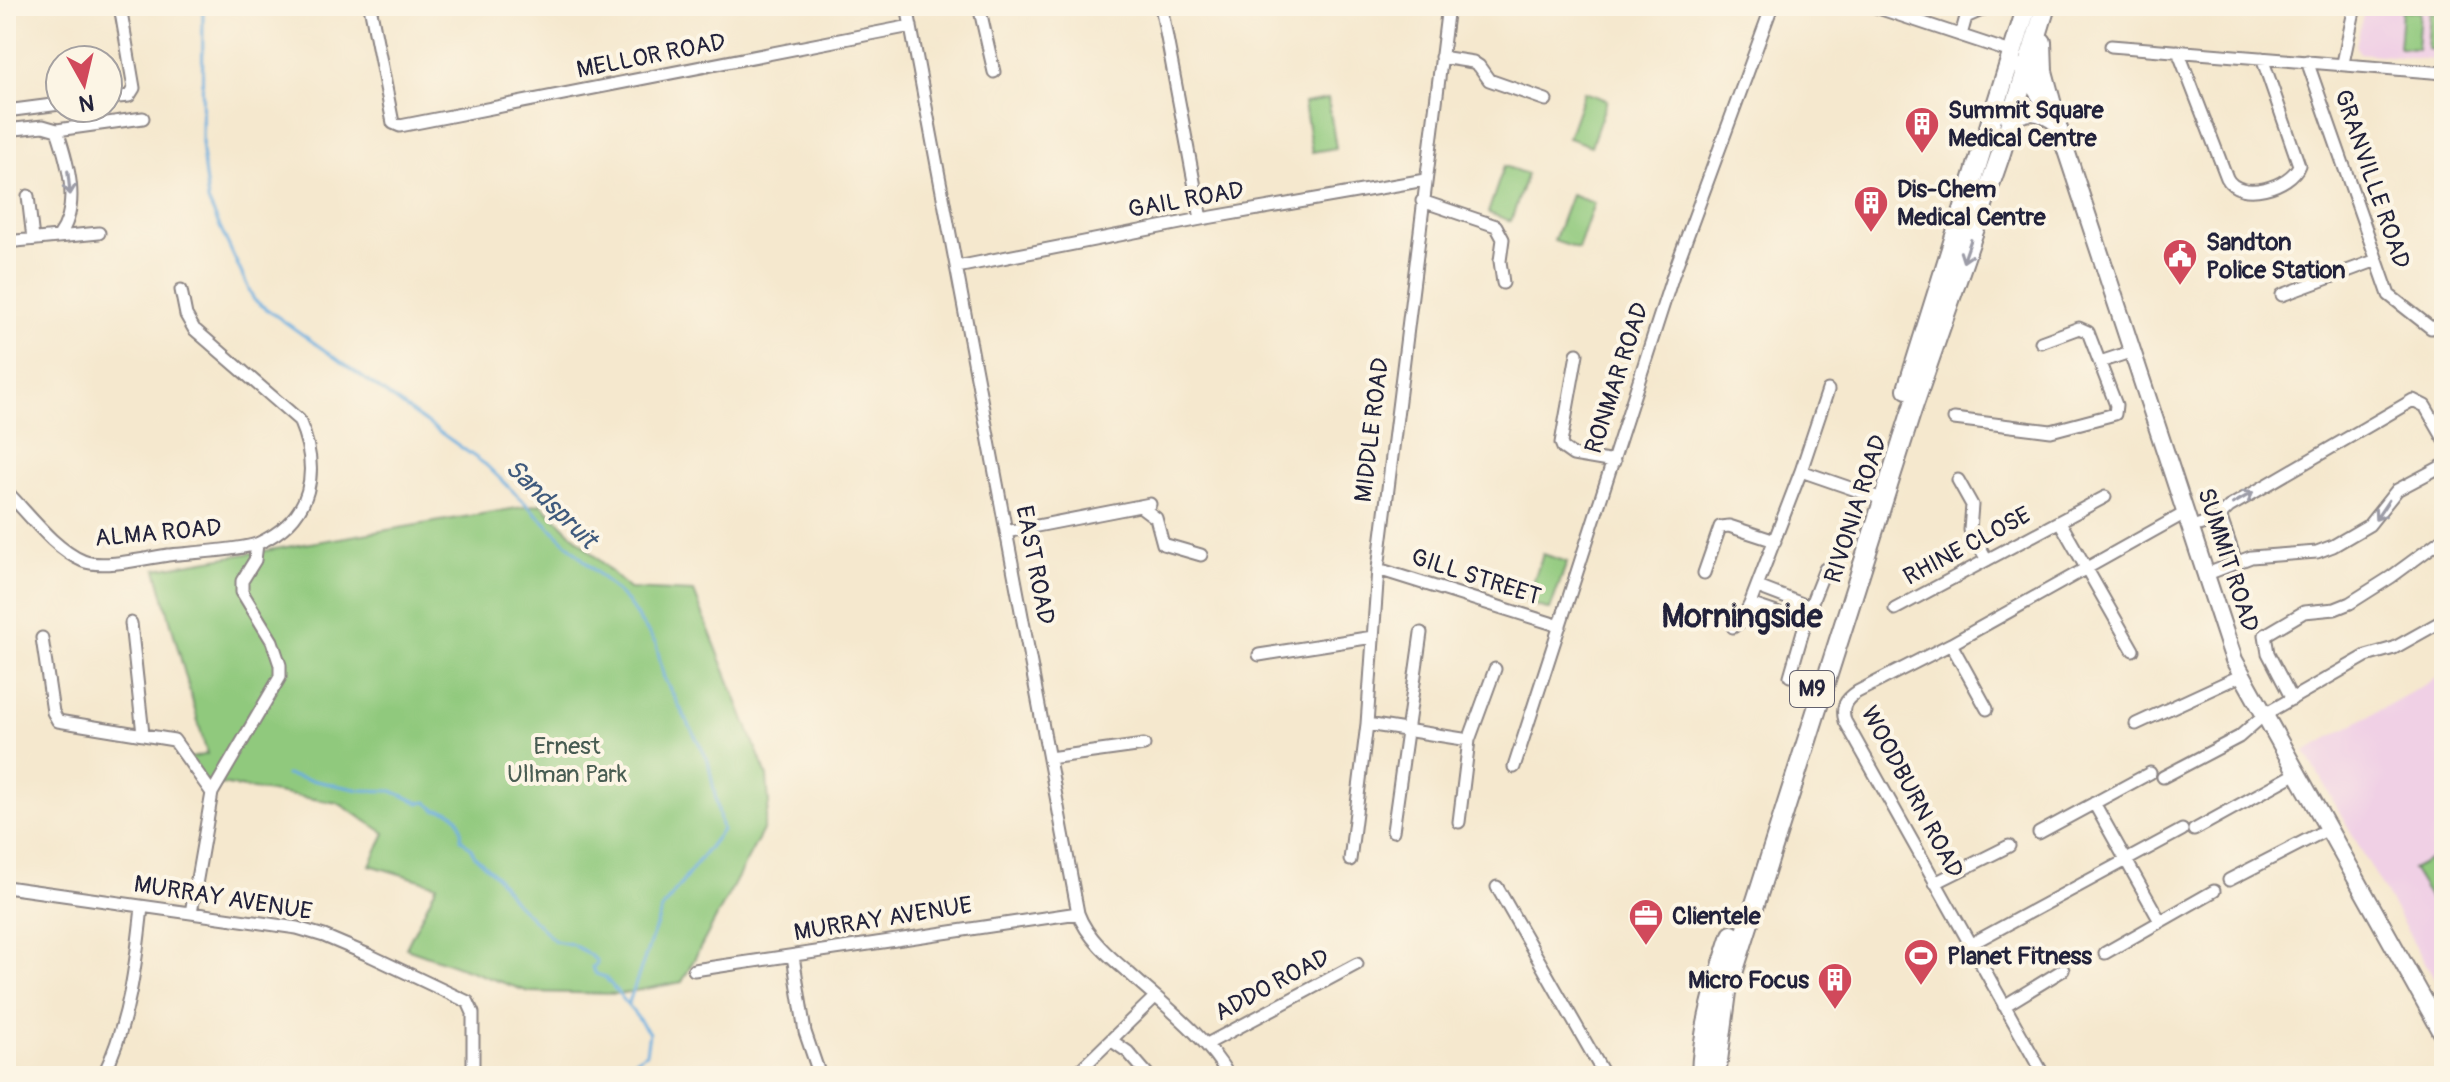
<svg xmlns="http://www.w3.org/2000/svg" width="2450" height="1082" viewBox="0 0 2450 1082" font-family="Pangolin,sans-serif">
<rect width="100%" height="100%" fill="#fcf5e5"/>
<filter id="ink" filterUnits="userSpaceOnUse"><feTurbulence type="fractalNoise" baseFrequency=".0125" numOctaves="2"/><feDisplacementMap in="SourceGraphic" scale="16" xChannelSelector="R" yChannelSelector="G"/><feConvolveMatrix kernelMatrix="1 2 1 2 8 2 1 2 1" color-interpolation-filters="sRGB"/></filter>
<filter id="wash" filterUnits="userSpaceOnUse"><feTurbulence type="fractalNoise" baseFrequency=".006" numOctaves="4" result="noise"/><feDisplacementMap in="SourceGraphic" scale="32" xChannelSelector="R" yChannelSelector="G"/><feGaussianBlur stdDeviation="1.8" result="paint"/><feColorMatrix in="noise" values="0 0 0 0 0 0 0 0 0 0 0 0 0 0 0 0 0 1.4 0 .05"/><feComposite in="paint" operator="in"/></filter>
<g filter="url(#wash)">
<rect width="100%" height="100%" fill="#f5e8ce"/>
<path fill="#f0d0e5" d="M2365,6H2444V61L2360,53L2356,46Z
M2444,674V996L2305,751Z"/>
<path fill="#90c97d" stroke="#59765c" stroke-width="2" d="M2402,10L2420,12L2417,49L2399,48Z
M2430,12L2444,13V51L2427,49Z
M1584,92L1607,100L1591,146L1568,138Z
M1328,99L1336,148L1312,152L1304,103Z
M1504,166L1527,174L1511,221L1488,213Z
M1571,195L1594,203L1578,249L1554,241Z
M541,504L629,589L694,592L767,776L769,804L763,830L682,982L619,994L529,992L406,948L437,885L370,865L385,833L338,803L202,781L187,759L207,754L156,569Z
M1543,554L1567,562L1550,610L1526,602Z
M2444,852V921L2412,869Z"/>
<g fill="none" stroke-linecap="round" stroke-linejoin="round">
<path stroke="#6baddf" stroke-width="3" d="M203,6L202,152L208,201L254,300L486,465L627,602L656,644L664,678L708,760L722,830L662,909L628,1005L649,1033L646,1053L627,1065L625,1076
M286,775L360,790L392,791L420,803L427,802L436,810C456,808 463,820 461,839L470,847L475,856L495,875L515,902L555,941L571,944L584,951L596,960L597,964L592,967L596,974L605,977L628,1005"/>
</g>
</g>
<g filter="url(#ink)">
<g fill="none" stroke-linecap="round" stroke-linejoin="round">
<defs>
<path id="street" d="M370,6L393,123L400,126L911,26
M907,6L1078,913C1087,938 1111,958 1130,974C1165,1006 1205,1035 1229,1076
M979,6L994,72
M1161,6L1201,219
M1872,6L2011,52
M1961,35L1966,17L1991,6
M2111,46L2444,73
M2178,51L2227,178C2239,202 2291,187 2299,165L2262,58
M1441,57L1473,62L1479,66L1489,80L1546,100
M2307,61L2389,295L2431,328L2444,324
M2343,63L2355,6
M108,98L129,96L134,88L120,6
M6,111L60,104
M6,130L43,126L57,130C68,163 81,206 59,236
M57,130L143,118
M28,196L33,239
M1422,201L1496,226L1503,239L1500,261L1503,283
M6,242L99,233
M957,267L1201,219L1425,180
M2282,295L2377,260
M1577,354L1561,443L1563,448L1573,455L1614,462
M2100,362L2133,351
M1954,419L2051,431L2115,414L2116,405L2088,332L2079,328L2041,342
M1801,471L1828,390
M1958,480L1972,505L1970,530L1987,560
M6,491C29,514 53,548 83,561C102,569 147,558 168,555C188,553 244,550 259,543C313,518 321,471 299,420L194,329L186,315L181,290
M1140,506L1156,518L1163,544L1201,555
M2060,522L2133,650
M2192,527L2221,518
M1006,532L1150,504
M2236,562L2221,518L2222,514L2229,507L2413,400L2425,406L2444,439
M1378,569L1560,626
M1704,573L1720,527L1729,526L1775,541
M2207,574L2251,557L2317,552L2333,546L2369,525L2397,490L2444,465
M1758,587L1810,607L1790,676
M1750,604L1794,619
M1810,607L1825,569
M1895,609L2105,497
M131,623L143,734
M1733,627L1742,620L1750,604L1801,471L1885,500
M42,638L53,712L58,721L174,740L212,793
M1951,644L1987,709
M1259,655L1373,637
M2292,699L2268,653L2265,635L2304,612L2335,609L2350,603L2391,577L2444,538
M1367,724L1469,740
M2136,724L2242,675
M1049,758L1144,745
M1514,767L1673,275L1772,6
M2163,777L2239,737L2265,714L2366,656L2394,648L2444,620
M2094,803L2160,921
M1459,822L1469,740L1495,669
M2194,830L2297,773
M1393,831L1421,633
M2039,833L2150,773
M1350,860L1367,724L1378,569L1448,6
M2229,880L2328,829
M1935,883L2009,846
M6,887L297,928L324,936L371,956L468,1002L473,1013V1076
M1497,887L1605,1076
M191,913L212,793L280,677V665L272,641L242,592V581L255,560L257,544
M1971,944L2182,830
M2105,953L2214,891
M793,956L805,1032L820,1076
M694,970L1078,913
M2004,1006L2063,970
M1112,1041L1128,1052L1149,1076
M1207,1044L1357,964
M1078,1072L1155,997
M6,1074L13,1076
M103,1076C129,1023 136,965 142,907
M2044,1076L1845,721C1841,707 1845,700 1857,692L1951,644L2187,512"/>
<path id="secondary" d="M2021,67L2056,120L2234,660L2444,1036"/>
<path id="primary" d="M2042,42L2043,71L2056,120
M2010,118C2029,108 2039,109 2057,122
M1907,389L2027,6
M1701,1076C1702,1027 1717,981 1732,935
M1716,1076L1727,992L1912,410L2000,156L2046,6"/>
</defs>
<use href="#street" stroke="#8c8584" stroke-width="15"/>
<use href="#secondary" stroke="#8c8584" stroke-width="20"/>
<use href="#primary" stroke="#8c8584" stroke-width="22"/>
<use href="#street" stroke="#fff" stroke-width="11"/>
<use href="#secondary" stroke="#fff" stroke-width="16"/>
<use href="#primary" stroke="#fff" stroke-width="18"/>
</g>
<defs><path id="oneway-shaft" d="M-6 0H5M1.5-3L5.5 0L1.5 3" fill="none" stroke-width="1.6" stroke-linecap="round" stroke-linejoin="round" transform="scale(2)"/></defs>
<g stroke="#9c9ca7">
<use href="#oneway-shaft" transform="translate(69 183) rotate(84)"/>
<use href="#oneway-shaft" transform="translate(1967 251) rotate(109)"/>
<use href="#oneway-shaft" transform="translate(2243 498) rotate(-30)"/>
<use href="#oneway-shaft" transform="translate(2382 510) rotate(124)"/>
</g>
</g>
<defs>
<symbol id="building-pin" viewBox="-11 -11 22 30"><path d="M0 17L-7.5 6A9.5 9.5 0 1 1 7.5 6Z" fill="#d1495b" stroke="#fcf5e5"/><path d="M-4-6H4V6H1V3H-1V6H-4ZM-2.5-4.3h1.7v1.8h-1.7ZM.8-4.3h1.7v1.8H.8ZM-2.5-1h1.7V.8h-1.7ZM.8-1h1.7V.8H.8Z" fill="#fff"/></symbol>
<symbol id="civic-pin" viewBox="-11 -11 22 30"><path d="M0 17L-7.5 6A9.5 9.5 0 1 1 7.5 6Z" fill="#d1495b" stroke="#fcf5e5"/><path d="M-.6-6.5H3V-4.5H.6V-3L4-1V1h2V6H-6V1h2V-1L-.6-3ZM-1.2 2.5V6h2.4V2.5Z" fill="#fff"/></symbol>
<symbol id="office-pin" viewBox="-11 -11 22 30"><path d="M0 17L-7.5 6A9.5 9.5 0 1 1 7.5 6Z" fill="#d1495b" stroke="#fcf5e5"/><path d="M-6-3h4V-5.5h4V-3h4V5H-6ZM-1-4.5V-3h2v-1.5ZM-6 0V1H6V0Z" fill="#fff"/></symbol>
<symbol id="stadium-pin" viewBox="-11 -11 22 30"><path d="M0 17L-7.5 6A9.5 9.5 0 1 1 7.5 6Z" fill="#d1495b" stroke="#fcf5e5"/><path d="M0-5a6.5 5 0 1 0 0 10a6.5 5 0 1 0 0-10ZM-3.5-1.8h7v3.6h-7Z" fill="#fff"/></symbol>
</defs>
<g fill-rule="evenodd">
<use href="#building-pin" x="1902" y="104" width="40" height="54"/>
<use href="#building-pin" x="1851" y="183" width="40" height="54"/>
<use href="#civic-pin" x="2160" y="236" width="40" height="54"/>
<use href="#office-pin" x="1626" y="896" width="40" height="54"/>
<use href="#stadium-pin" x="1901" y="936" width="40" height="54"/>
<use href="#building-pin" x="1815" y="960" width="40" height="54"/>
</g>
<g text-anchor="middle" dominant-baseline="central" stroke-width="8" stroke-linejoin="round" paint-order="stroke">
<rect fill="#fcf5e5" stroke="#63616e" stroke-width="2" x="1790" y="671" width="44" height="36" rx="6"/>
<g font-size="22" font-weight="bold" fill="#22223b">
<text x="1812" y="689">M9</text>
</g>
<g font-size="24" fill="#22223b" stroke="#fcf5e5">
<text transform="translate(651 56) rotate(-11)">MELLOR ROAD</text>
<text transform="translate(2372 179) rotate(71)">GRANVILLE ROAD</text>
<text transform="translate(1186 200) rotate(-10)">GAIL ROAD</text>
<text transform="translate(1617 378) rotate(-72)">RONMAR ROAD</text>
<text transform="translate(1372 430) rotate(-83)">MIDDLE ROAD</text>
<text transform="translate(1856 509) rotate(-72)">RIVONIA ROAD</text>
<text transform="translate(158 533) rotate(-5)">ALMA ROAD</text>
<text transform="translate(1967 546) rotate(-28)">RHINE CLOSE</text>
<text transform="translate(2228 560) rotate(72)">SUMMIT ROAD</text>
<text transform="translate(1035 565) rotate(79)">EAST ROAD</text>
<text transform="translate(1476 577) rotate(18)">GILL STREET</text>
<text transform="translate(1912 792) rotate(62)">WOODBURN ROAD</text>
<text transform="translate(223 898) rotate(9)">MURRAY AVENUE</text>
<text transform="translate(883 919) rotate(-9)">MURRAY AVENUE</text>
<text transform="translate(1272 985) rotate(-28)">ADDO ROAD</text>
</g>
<g font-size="24" font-weight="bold" fill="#22223b" stroke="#fcf5e5" text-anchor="start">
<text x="1948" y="110">Summit Square<tspan x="1948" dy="28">Medical Centre</tspan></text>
<text x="1897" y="189">Dis-Chem<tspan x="1897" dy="28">Medical Centre</tspan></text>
<text x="2206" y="242">Sandton<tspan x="2206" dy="28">Police Station</tspan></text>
<text x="1672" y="916">Clientele</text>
<text x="1947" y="956">Planet Fitness</text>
<text x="1809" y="980" text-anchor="end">Micro Focus</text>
</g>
<g font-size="24" fill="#485c52" stroke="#fcf5e5">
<text x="567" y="746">Ernest<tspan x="567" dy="28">Ullman Park</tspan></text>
</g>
<g font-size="26" font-style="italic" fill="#3f5a7d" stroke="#fcf5e5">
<text transform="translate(551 504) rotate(44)">Sandspruit</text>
</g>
<g font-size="32" font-weight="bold" fill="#22223b" stroke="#fcf5e5">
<text x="1742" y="617">Morningside</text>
</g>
</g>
<rect width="2450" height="1082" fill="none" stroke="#fcf5e5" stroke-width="32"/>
<g transform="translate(84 84) rotate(172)"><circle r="38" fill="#fcf5e5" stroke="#a5a1a1" stroke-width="2"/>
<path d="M0-6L14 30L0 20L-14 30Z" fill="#d1495b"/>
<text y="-12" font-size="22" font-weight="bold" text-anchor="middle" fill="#22223b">N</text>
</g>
</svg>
